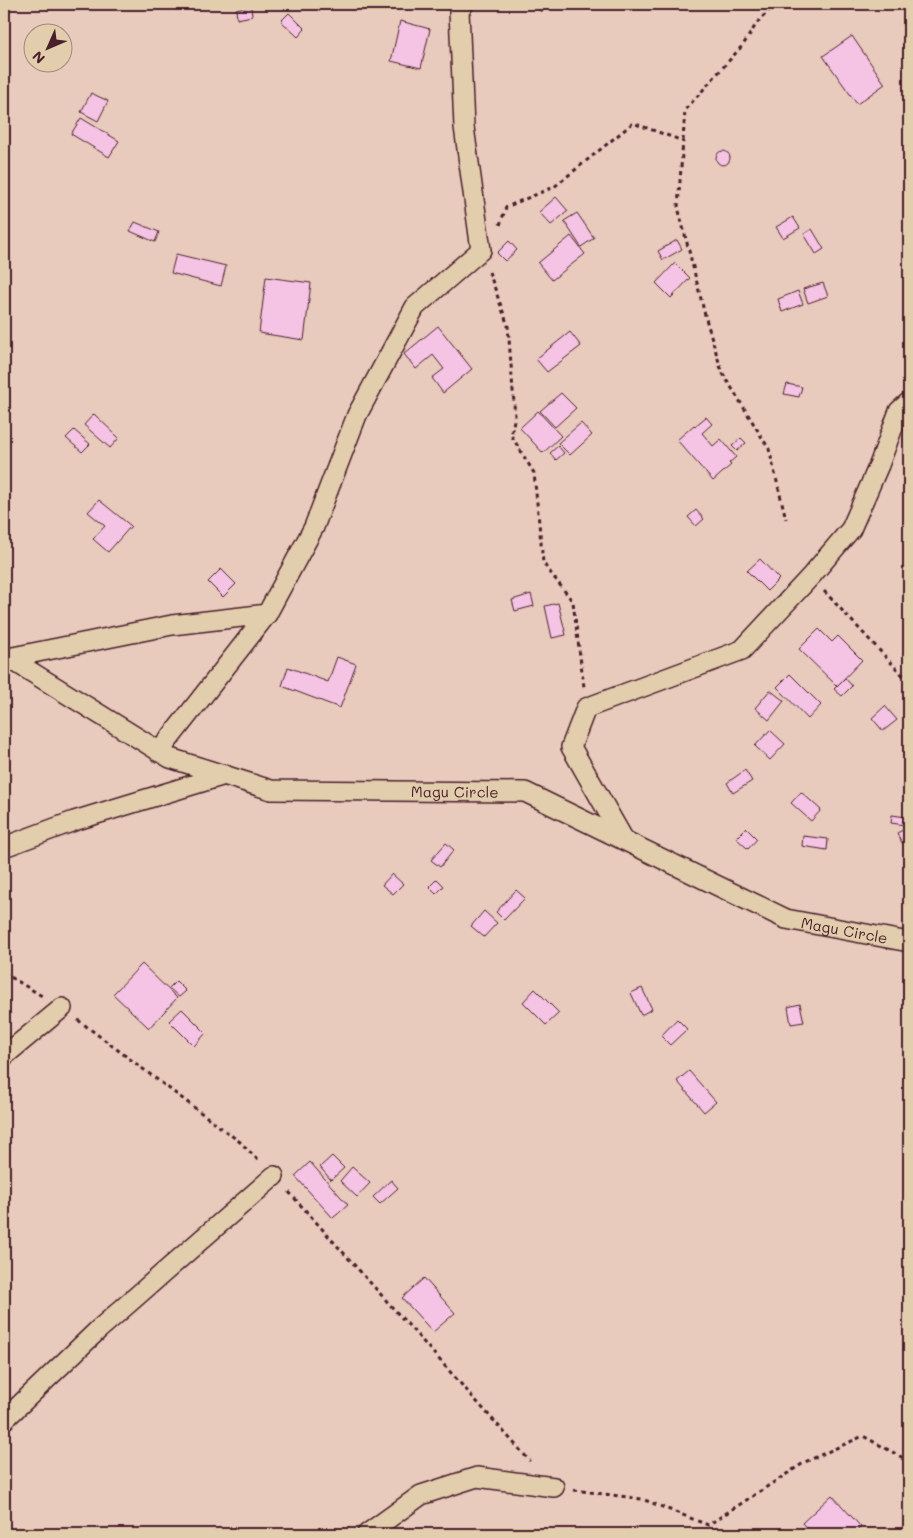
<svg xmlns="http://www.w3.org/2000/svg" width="913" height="1538" viewBox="0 0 913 1538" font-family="Mali,sans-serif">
<rect width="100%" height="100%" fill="#e8cbbd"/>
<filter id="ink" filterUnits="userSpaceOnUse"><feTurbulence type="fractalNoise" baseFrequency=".02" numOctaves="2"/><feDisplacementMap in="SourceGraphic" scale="10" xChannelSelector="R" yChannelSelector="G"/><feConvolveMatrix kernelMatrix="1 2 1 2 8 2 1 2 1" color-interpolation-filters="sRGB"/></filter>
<g filter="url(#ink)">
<path fill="#f5c4e5" stroke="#4a1f2b" d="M533,4H549L541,12Z
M251,6L252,16L237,19L236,9Z
M289,13L305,29L298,37L281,21Z
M400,21L430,29L421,68L391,61Z
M852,36L885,84L857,104L823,56Z
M91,93L108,101L98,121L81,112Z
M81,118L119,141L109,157L71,134Z
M716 158a7 7 0 1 1 14 0a7 7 0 1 1-14 0Z
M556,197L568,211L551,225L539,212Z
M577,213L594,238L581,247L564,221Z
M793,217L800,228L783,238L776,227Z
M135,222L159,232L155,242L130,231Z
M812,229L824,249L816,254L804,234Z
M571,236L585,254L552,280L538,263Z
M677,240L682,249L663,260L658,251Z
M509,241L517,250L505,261L497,253Z
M176,254L226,266L221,286L171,273Z
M675,263L690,278L671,298L656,283Z
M266,277L311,283L304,340L259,333Z
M823,283L828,296L808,303L803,289Z
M798,291L803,304L782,312L778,299Z
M438,326L472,369L443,393L432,378L444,369L433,355L416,369L404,354Z
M570,332L581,346L547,372L536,359Z
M787,384L802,387L799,397L784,394Z
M561,393L576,408L555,427L540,411Z
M538,411L561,436L543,453L520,428Z
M94,414L119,438L110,448L84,425Z
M706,417L712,424L702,433L713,446L721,439L736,457L729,463L731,465L713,481L677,440L694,425L695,426Z
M581,423L592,435L570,455L558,443Z
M74,430L90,444L82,452L66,438Z
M741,438L746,443L737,451L732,446Z
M558,446L564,453L556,460L550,453Z
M99,500L131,526L108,552L93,539L105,526L88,512Z
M696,510L704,519L696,526L688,517Z
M760,559L779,579L767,591L747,571Z
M221,569L236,584L223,597L208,582Z
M531,594L534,606L515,611L512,600Z
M558,603L566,635L552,638L545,606Z
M819,629L832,642L838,636L862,660L837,686L799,649Z
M337,657L356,664L340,708L282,686L288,667L328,682Z
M790,674L821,705L808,719L777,687Z
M845,678L852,686L842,696L834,689Z
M770,690L784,701L769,720L755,708Z
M885,706L897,720L883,731L872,718Z
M770,730L785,744L770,760L755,746Z
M745,770L752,781L733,793L727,783Z
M801,792L821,810L811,821L791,803Z
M892,815L906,817L905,825L891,823Z
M909,827V840L902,843L897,833Z
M746,828L757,839L748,849L736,838Z
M803,836L828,839L827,850L802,846Z
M446,843L454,850L440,867L431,860Z
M392,874L403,884L393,894L382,885Z
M437,879L444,886L436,894L429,887Z
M516,890L525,898L504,920L496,912Z
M484,911L497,923L484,937L471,926Z
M142,964L177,998L149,1028L113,994Z
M176,981L186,991L179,997L169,988Z
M642,988L652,1009L641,1015L631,993Z
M535,989L559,1013L546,1025L523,1002Z
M800,1004L804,1022L791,1024L788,1007Z
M182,1009L206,1033L194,1046L169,1021Z
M677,1019L687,1029L670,1045L661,1036Z
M689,1071L716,1102L704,1112L677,1081Z
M332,1156L344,1168L331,1180L320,1167Z
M310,1162L348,1205L333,1218L295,1176Z
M352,1167L370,1183L357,1197L340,1181Z
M391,1180L398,1188L380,1204L373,1197Z
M424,1278L455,1313L433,1332L402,1298Z
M832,1495L861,1527L854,1534H812L802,1523Z"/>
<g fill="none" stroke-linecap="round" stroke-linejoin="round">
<defs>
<g id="minor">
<path id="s1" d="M4,655L170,758L271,790L525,792L786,919L909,942"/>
<path d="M8,658L172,625L267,614L314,527L357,415L415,307L481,250L464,127L459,11L464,4"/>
<path d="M159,752L267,614"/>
<path d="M624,840L571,747L586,708L742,650L811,576L851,529L879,465L899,411L909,402"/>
<path d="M4,847L74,821L225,775"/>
<path d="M4,1056L62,1008"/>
<path d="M4,1420L98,1330L274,1176"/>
<path d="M367,1534L421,1495L477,1477L554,1487"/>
</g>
</defs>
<use href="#minor" stroke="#4a1f2b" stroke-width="22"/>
<path stroke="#4a1f2b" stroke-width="3" stroke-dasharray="4 4" stroke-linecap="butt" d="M683,141L685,110L743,45L757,23L775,4
M500,225L506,207L554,187L633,123L683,141L678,207L706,319L722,372L769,449L786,519
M489,272L508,326L515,416L511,435L534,473L543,563L573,602L584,687
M824,591L909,682
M4,973L42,996
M78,1020L240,1142L259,1161
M289,1192L530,1461
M574,1490L642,1499L708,1525L805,1462L863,1436L909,1461"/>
<use href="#minor" stroke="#e2ceac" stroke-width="19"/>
</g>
</g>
<g text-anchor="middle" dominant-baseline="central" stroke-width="4.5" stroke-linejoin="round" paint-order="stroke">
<g font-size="15" fill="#4a1f2b" stroke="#e2ceac">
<text stroke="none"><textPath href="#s1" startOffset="485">Magu Circle</textPath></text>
<text stroke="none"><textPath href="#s1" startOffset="905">Magu Circle</textPath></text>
</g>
</g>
<rect width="913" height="1538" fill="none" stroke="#e2ceac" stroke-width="20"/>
<rect x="10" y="10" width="893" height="1518" fill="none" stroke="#4a1f2b" stroke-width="2" filter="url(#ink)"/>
<g transform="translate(48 48) rotate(225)"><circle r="24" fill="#e2ceac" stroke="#a58878"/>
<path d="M0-4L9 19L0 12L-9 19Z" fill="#4a1f2b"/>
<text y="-8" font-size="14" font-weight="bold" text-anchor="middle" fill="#4a1f2b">N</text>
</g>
</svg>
